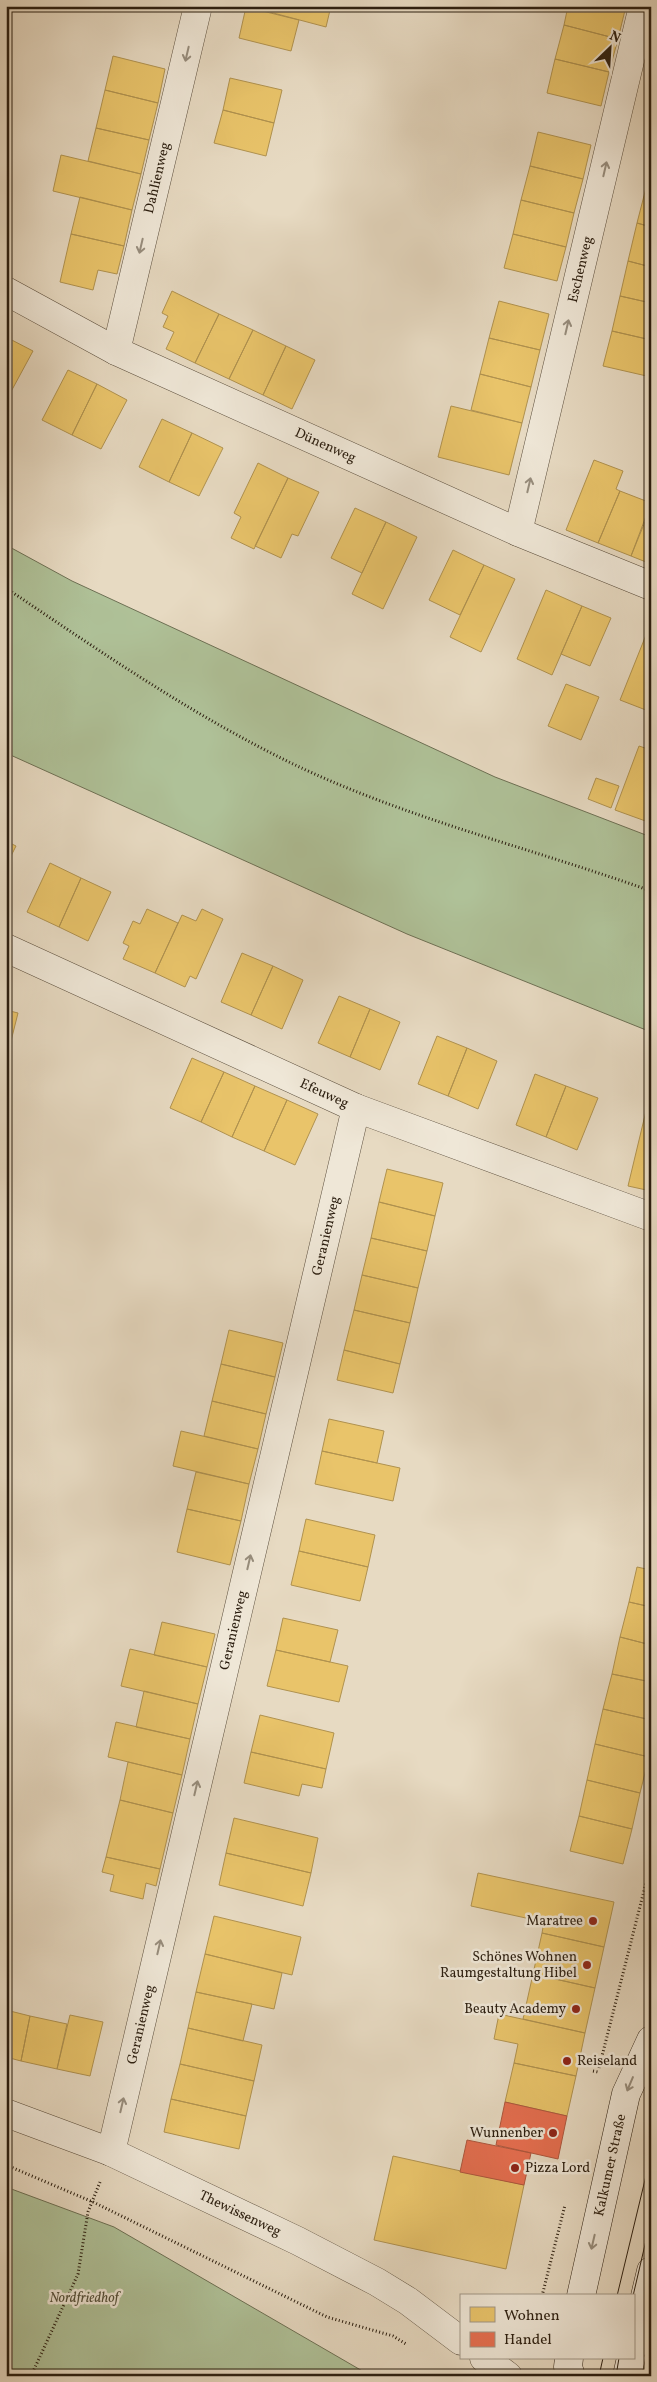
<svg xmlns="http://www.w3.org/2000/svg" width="657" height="2382" viewBox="0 0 657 2382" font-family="Vollkorn,serif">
<rect width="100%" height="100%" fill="#e7dac2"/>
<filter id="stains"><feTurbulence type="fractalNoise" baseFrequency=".004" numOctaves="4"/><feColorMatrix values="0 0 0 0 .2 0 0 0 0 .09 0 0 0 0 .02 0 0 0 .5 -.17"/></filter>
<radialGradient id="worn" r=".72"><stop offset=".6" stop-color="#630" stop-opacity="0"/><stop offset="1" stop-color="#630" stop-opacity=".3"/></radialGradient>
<path fill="#afc198" stroke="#6d7054" d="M6,545L72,581L495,777L651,837V1032L407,934L6,753Z
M6,2187L114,2227L371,2376H6Z"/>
<path fill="#e9c46a" stroke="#b0924f" d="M247,6H331L326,27Z
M568,6H626L618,39L564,25Z
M246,7L299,20L291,51L239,38Z
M564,25L618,39L609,72L555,59Z
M113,56L165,69L158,103L105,90Z
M555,59L609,72L601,106L547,93Z
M230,78L282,90L274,123L223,110Z
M105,90L158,103L149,140L96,128Z
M223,110L274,123L266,156L214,143Z
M96,128L149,140L141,174L88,161Z
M538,132L591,145L583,179L530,166Z
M61,155L141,174L132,210L53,191Z
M530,166L583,179L574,213L521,200Z
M651,167V189L646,188Z
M646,188L651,189V227L637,223Z
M80,197L132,210L124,246L71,234Z
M521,200L574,213L566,247L513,234Z
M637,223L651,227V267L628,261Z
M71,234L124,246L117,274L98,270L93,290L60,282Z
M513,234L566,247L557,281L504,268Z
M628,261L651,267V303L620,296Z
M172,291L219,314L195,363L166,349L174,332L163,327L168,316L162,313Z
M620,296L651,303V340L612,331Z
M499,301L549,314L540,350L489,338Z
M219,314L253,330L229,379L195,363Z
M253,330L286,346L263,395L229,379Z
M612,331L651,340V377L603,366Z
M6,337L33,351L7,399L6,398Z
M489,338L540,350L531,387L480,374Z
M286,346L315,360L292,409L263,395Z
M68,370L97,384L72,435L42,420Z
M480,374L531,387L522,423L471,410Z
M97,384L127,400L101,449L72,435Z
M451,406L522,423L509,475L438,457Z
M162,419L192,433L169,482L139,467Z
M192,433L223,448L199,496L169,482Z
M594,460L623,471L616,489L620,491L598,543L566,530Z
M258,463L288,478L254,549L231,538L241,517L234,513Z
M288,478L319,492L298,536L292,534L281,558L255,546Z
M620,491L651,503L631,556L598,543Z
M651,507V564L631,556Z
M355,508L386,522L362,573L331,558Z
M386,522L417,537L383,609L352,594Z
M453,550L484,565L460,615L429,600Z
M484,565L515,579L481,652L450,637Z
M546,590L582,606L552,675L517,659Z
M582,606L611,618L590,666L561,654Z
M648,630L651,632V712L620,700Z
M566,684L599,697L581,740L548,726Z
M639,746L651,750V823L615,810Z
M596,778L619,786L611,808L588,799Z
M6,841L16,846L6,866Z
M50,863L81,878L59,927L27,912Z
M81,878L111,892L88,941L59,927Z
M147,909L178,923L155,973L123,959L129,946L123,943L133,921L140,924Z
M202,909L223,919L196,979L190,976L185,987L155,973L182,915L196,921Z
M242,953L273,966L251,1015L221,1002Z
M273,966L303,980L282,1029L251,1015Z
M339,996L370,1009L350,1057L318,1043Z
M370,1009L400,1022L380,1070L350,1057Z
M6,1010L18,1013L10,1045L6,1044Z
M437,1036L467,1048L448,1096L418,1084Z
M467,1048L497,1061L478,1109L448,1096Z
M192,1058L224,1072L201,1122L170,1108Z
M224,1072L255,1086L232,1137L201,1122Z
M535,1074L566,1086L546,1137L516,1125Z
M255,1086L287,1100L264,1151L232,1137Z
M566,1086L598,1098L577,1150L546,1137Z
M287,1100L318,1114L295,1165L264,1151Z
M646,1111L651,1113V1191L628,1186Z
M387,1169L443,1183L435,1216L379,1202Z
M379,1202L435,1216L427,1251L371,1238Z
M371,1238L427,1251L418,1288L362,1275Z
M362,1275L418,1288L410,1323L354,1310Z
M354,1310L410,1323L400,1364L344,1350Z
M229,1330L283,1343L275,1377L221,1364Z
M344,1350L400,1364L393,1393L337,1380Z
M221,1364L275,1377L266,1414L212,1401Z
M212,1401L266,1414L258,1449L204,1436Z
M329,1419L384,1431L377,1463L322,1451Z
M181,1431L258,1449L249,1484L173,1466Z
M322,1451L400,1468L393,1501L315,1484Z
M196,1472L249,1484L241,1521L187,1509Z
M187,1509L241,1521L230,1565L177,1552Z
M306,1519L375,1535L368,1567L299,1551Z
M299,1551L368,1567L360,1601L291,1585Z
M637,1567L651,1570V1607L629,1602Z
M629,1602L651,1607V1645L620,1637Z
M283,1618L338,1630L330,1662L276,1650Z
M162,1622L215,1634L207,1667L154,1655Z
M620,1637L651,1645V1682L612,1674Z
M130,1649L207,1667L198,1704L121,1686Z
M276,1650L348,1666L339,1702L267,1686Z
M612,1674L651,1682V1720L603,1709Z
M144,1691L198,1704L190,1739L136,1727Z
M603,1709L651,1720L649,1757L595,1744Z
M260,1715L334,1733L326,1769L251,1752Z
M116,1722L190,1739L182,1775L108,1757Z
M595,1744L649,1757L640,1793L587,1780Z
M251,1752L326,1769L322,1788L302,1784L299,1796L244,1783Z
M128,1762L182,1775L173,1813L120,1800Z
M587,1780L640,1793L632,1829L579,1816Z
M120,1800L173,1813L160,1869L106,1857Z
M579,1816L632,1829L623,1864L570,1851Z
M234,1818L318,1838L311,1873L226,1853Z
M226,1853L311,1873L303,1906L219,1885Z
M106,1857L160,1869L156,1886L146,1883L143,1899L110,1891L114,1875L102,1872Z
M478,1873L614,1902L604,1947L542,1933L544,1922L471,1906Z
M214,1916L301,1937L292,1975L205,1954Z
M542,1933L604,1947L595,1988L533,1974Z
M205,1954L282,1973L274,2009L196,1992Z
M533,1974L595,1988L585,2033L523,2019Z
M196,1992L252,2004L243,2041L188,2028Z
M6,2010L30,2016L21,2061L6,2057Z
M499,2014L585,2033L576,2076L514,2063L518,2044L494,2039Z
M70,2015L103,2022L90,2076L57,2069Z
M30,2016L67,2024L57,2069L21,2061Z
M188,2028L262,2045L254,2081L180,2064Z
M514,2063L576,2076L567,2116L505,2102Z
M180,2064L254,2081L246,2116L171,2099Z
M171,2099L246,2116L239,2149L164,2132Z
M393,2156L524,2185L506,2269L374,2240Z"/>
<path fill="#e76f51" stroke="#af573e" d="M505,2102L567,2116L558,2159L496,2145Z
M467,2140L531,2153L524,2185L460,2172Z"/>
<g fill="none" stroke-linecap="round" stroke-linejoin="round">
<defs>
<g id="minor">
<path id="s1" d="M6,291L116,351L518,532L651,586"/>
<path id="s2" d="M116,351L198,6"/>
<path id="s3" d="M518,532L643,6"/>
<path id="s4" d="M6,948L356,1108L651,1217"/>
<path id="s5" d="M111,2152L356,1108"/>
</g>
<g id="tertiary">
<path id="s6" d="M6,2113L111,2152L298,2241L377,2282L408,2301L461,2341"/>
<path d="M484,2358L508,2376"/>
</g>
<g id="secondary">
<path id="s7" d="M581,2296L626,2094L651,2040"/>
<path d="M633,2347L651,2271"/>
<path d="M569,2358L568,2367L571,2376"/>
<path d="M627,2376L631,2358"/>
</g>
</defs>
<use href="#minor" stroke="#5a4d3c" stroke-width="29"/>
<use href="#tertiary" stroke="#5a4d3c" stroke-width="29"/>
<use href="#secondary" stroke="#2b1e10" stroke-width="29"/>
<path stroke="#2b1e10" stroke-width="3" stroke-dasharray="1 2.5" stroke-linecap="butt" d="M6,588C98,650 189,713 289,762C404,818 531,848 651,891
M599,2068L651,1863
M593,2071L598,2072
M6,2165L93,2202L327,2317L393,2336L406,2344
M542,2296L565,2205
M31,2376L78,2274L88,2212L100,2182"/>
<use href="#minor" stroke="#efe7d7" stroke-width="28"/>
<use href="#tertiary" stroke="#efe7d7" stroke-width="28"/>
<use href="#secondary" stroke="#efe7d7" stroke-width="28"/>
<path stroke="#2b1e10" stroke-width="1" d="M617,2296L651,2155
M633,2296L651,2219
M599,2376L603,2358
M616,2376L619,2358"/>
</g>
<defs><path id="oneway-shaft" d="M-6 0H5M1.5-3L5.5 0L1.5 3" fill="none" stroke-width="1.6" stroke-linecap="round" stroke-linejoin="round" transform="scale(1.25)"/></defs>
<g stroke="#978d7d">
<use href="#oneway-shaft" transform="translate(187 54) rotate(103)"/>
<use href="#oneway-shaft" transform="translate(605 169) rotate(-77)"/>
<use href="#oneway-shaft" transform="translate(141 246) rotate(103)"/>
<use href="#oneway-shaft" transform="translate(567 327) rotate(-77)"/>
<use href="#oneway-shaft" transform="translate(529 485) rotate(-77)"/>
<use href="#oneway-shaft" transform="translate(249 1562) rotate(-77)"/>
<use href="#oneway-shaft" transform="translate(196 1788) rotate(-77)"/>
<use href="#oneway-shaft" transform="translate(159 1947) rotate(-77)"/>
<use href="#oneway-shaft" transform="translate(630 2084) rotate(113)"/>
<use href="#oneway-shaft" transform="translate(122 2105) rotate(-77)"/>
<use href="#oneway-shaft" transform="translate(593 2242) rotate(103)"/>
</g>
<g fill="#8f2418" stroke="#efe7d7" stroke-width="2">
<circle cx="593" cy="1921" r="5"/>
<circle cx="587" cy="1965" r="5"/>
<circle cx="576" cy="2009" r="5"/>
<circle cx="567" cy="2061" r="5"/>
<circle cx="553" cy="2133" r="5"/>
<circle cx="515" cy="2168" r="5"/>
</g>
<g text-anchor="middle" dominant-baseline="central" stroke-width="5" stroke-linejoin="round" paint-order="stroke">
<g font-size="14" fill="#2b1e10" stroke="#efe7d7">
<text stroke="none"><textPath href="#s2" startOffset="178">Dahlienweg</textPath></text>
<text stroke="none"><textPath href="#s3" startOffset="270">Eschenweg</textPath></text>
<text stroke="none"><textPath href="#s1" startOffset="355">Dünenweg</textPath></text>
<text stroke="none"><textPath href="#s4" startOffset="350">Efeuweg</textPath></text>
<text stroke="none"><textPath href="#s5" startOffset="941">Geranienweg</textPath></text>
<text stroke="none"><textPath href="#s5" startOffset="536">Geranienweg</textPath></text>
<text stroke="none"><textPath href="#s5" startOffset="131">Geranienweg</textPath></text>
<text stroke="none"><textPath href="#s7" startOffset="134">Kalkumer Straße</textPath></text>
<text stroke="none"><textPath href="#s6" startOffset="255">Thewissenweg</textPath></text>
</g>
<g font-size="14" fill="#2b1e10" stroke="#efe7d7" text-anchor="end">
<text x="583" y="1921">Maratree</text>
<text x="577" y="1957">Schönes Wohnen<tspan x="577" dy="16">Raumgestaltung Hibel</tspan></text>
<text x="566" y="2009">Beauty Academy</text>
<text x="577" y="2061" text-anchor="start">Reiseland</text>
<text x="543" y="2133">Wunnenber</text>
<text x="525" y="2168" text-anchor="start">Pizza Lord</text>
</g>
<g font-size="14" font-style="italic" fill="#534f39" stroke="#efe7d7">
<text x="84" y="2298">Nordfriedhof</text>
</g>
</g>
<rect width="657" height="2382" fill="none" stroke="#e7dac2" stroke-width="25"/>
<rect x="8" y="8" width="642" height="2367" fill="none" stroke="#2b1e10" stroke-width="2.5"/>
<rect x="12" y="12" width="632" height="2357" fill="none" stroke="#2b1e10"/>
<rect x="460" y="2294" width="175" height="65" fill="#efe7d7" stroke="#a19787"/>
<rect x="470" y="2307" width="25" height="15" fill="#e9c46a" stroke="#a19787"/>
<text x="504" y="2320" font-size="15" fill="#2b1e10">Wohnen</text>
<rect x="470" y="2332" width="25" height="15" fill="#e76f51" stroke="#a19787"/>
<text x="504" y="2344" font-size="15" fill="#2b1e10">Handel</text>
<g transform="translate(610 48) rotate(25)" stroke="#efe7d7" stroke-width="4" paint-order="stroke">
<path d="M0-4L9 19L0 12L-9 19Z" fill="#2b1e10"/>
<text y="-8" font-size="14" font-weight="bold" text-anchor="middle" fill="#2b1e10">N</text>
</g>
<rect width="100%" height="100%" filter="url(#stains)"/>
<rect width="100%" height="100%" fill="url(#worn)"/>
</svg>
